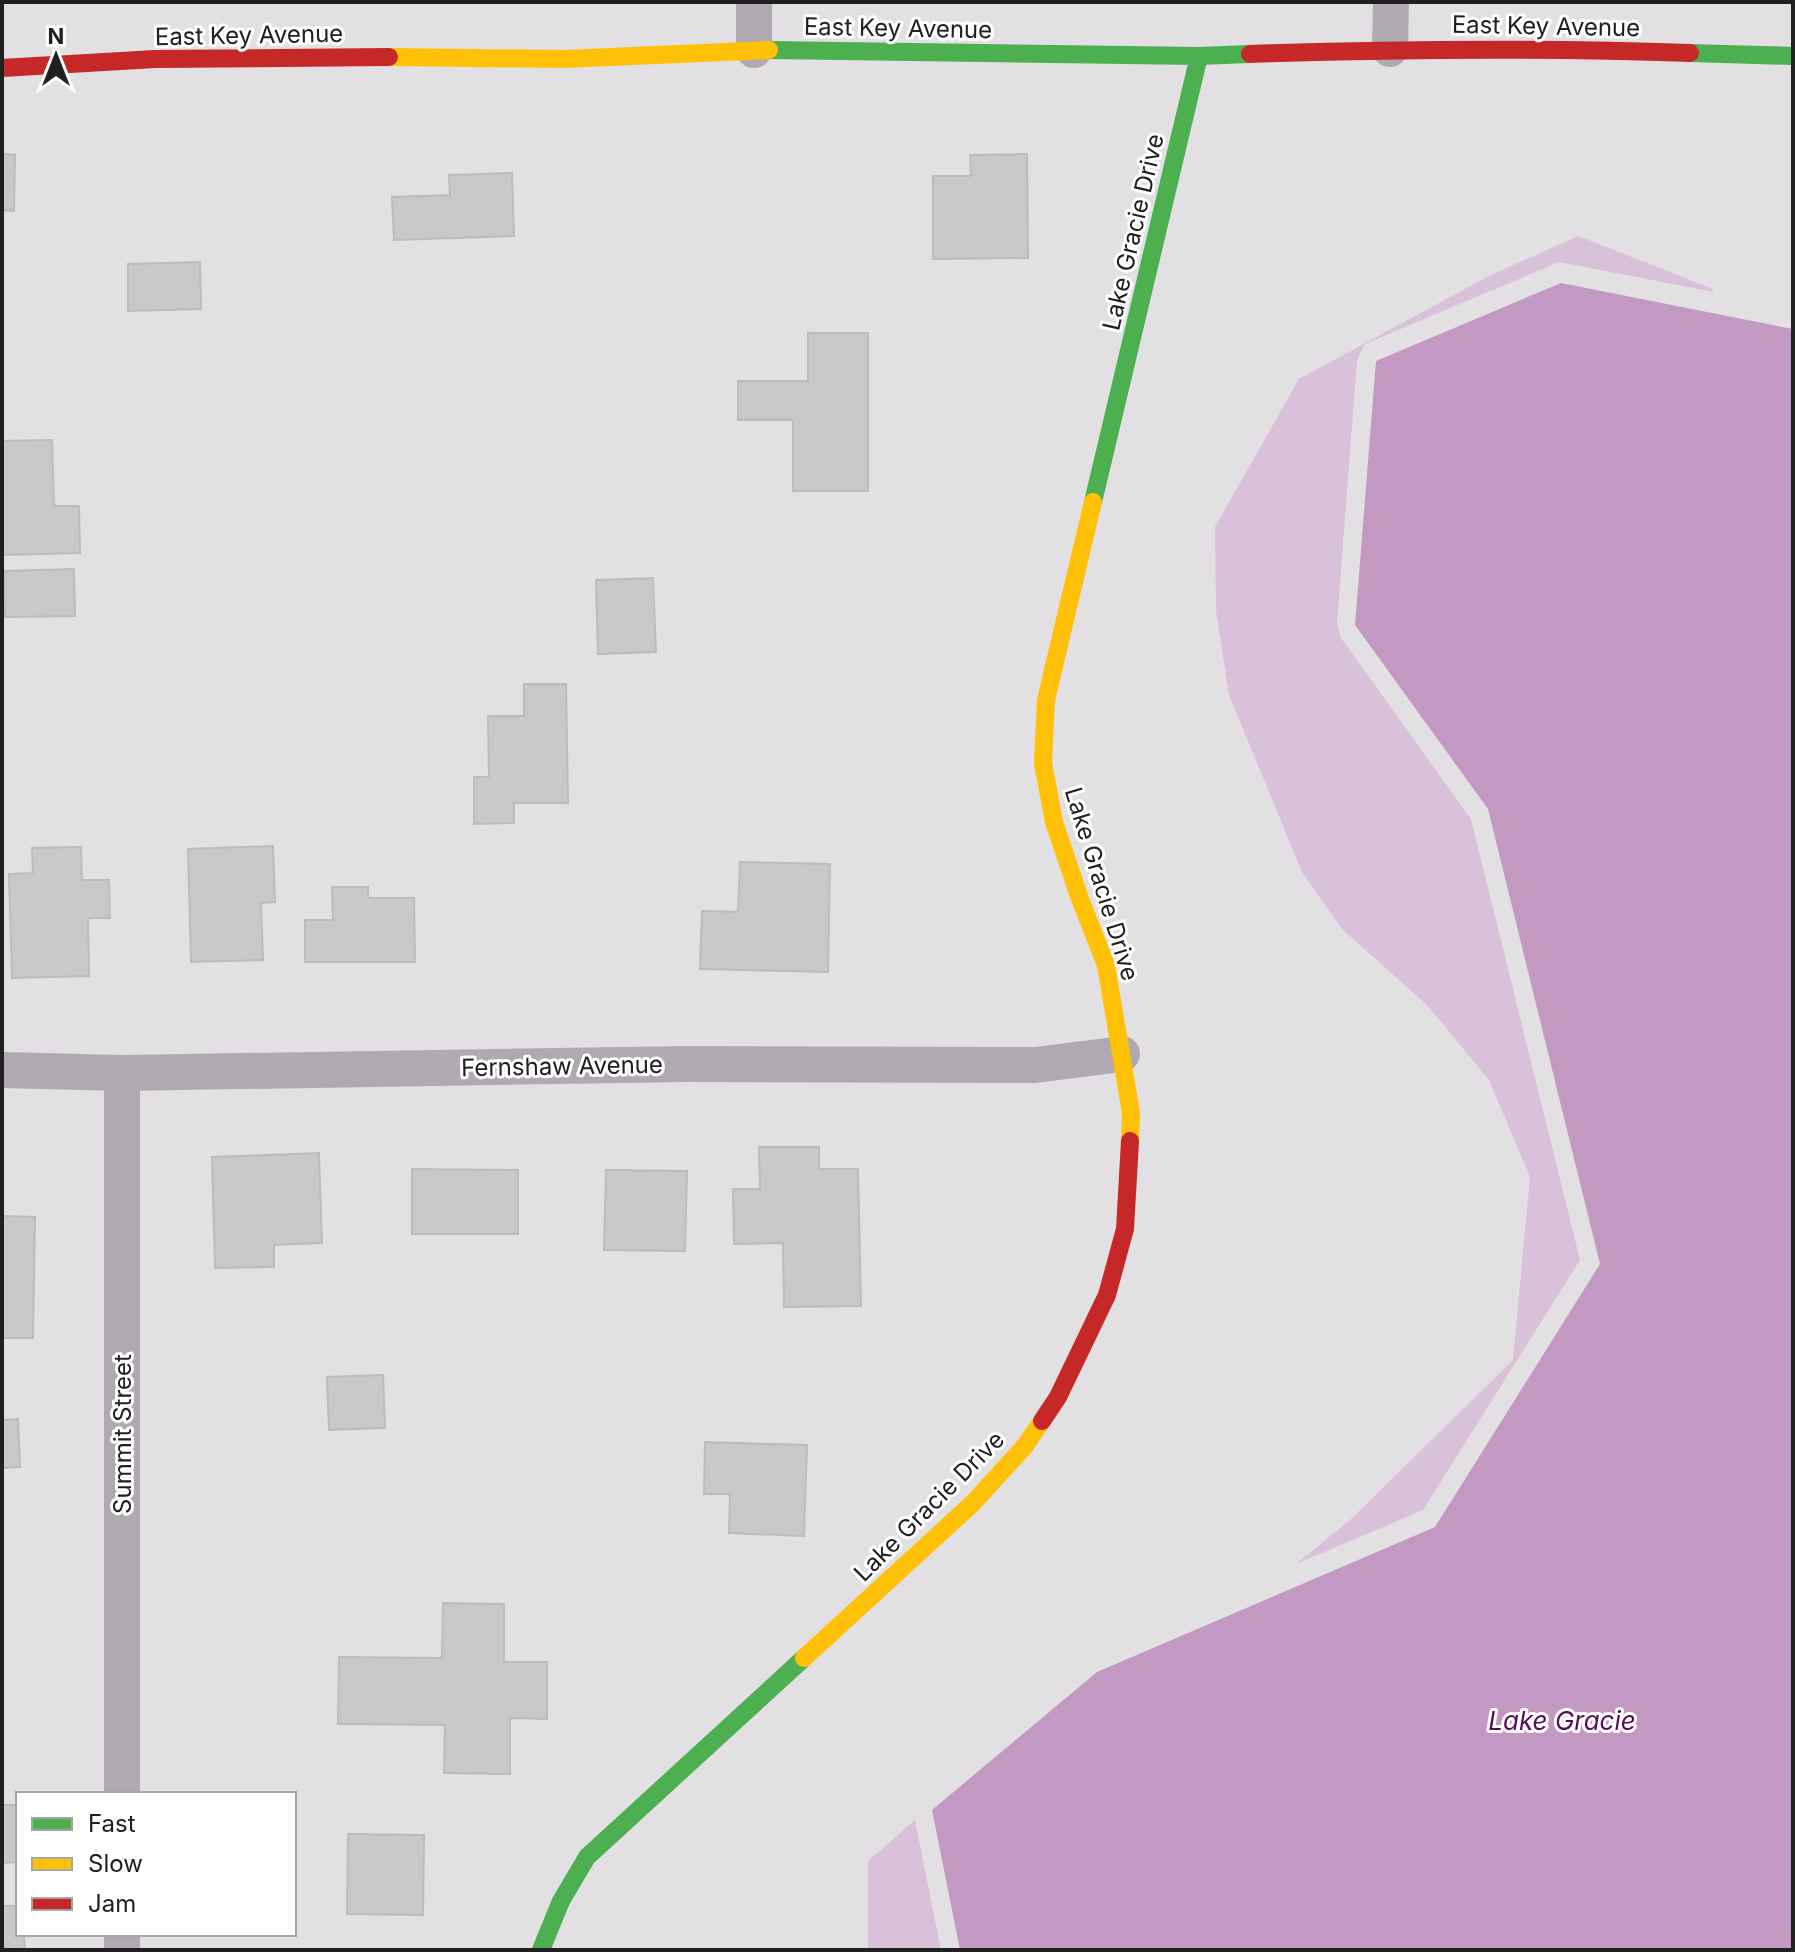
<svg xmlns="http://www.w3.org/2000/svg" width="1795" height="1952" viewBox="0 0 1795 1952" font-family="Inter,sans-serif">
<rect width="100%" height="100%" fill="#e2e0e2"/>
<path fill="#dac1da" d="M1578,236L1711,288L1714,292L1559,262L1365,344L1357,360L1337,623L1341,638L1471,819L1580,1260L1423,1510L1296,1564L1350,1520L1513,1360L1530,1177L1489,1080L1427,1005L1342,929L1302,872L1229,695L1216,611L1215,527L1299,379L1489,276Z
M915,1820L941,1950H868V1861Z"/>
<path fill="#c399c3" d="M1561,283L1793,329V1950H960L932,1810L1097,1672L1435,1527L1600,1264L1488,809L1355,625L1376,361Z"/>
<path fill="#c9c7c9" stroke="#bdbbbd" stroke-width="2" d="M2,154L15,155L14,211L2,210Z
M1027,154L1028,258L933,259V176H971L970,155Z
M512,173L514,236L394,240L392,197L450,195L449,175Z
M200,262L201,309L128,311V264Z
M808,333H868V491H793V420H738V381H808Z
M52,440L54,506H79L80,553L2,555V441Z
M74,569L75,616L5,617L4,571Z
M653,578L656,652L598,654L596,580Z
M524,684H566L568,803H514V823L474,824V777H489L488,716H524Z
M273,846L275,902L261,903L263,960L191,962L188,849Z
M81,847L82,880H109L110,918H88L89,976L12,978L9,874L33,873L32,848Z
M740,862L830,864L828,972L700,969L702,911L738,912Z
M332,887H368V898H414L415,962H305V920H333Z
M759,1147H819V1169H858L861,1306L784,1307L783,1243L734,1244L733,1189H760Z
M319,1153L322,1243L274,1245V1267L215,1268L212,1157Z
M412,1169L518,1170V1234H412Z
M606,1170L687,1171L685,1251L604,1250Z
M2,1216L35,1217L33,1338H2Z
M383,1375L385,1428L329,1430L327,1377Z
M18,1419L20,1467L2,1468V1420Z
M705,1442L807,1445L804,1536L729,1533L730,1494H704Z
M443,1603L504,1604V1662H547V1719L510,1718V1774L444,1773L445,1725L338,1724L339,1657L442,1658Z
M2,1805H18V1862L2,1863Z
M348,1834L424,1835L423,1915L347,1914Z
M2,1906H18V1934H24L25,1950H2Z"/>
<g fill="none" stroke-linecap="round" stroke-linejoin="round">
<path stroke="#b1a9b1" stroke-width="36" d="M1390,49L1391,2
M754,50V2
M2,1070L122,1073L685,1064L1035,1065L1122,1054
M122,1073V1794
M122,1934V1950"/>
<path stroke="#4caf50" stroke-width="18" d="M769,50L1199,56L1250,54
M1690,53L1793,56
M1093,502L1199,56
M541,1950L561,1901L587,1857L804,1658"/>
<path stroke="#ffc107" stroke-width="18" d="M389,57L564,59L769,50
M1093,502L1046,700L1043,763L1054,822L1080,899L1106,965L1131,1113L1130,1141
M804,1658L973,1503L1025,1446L1042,1421"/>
<path stroke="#c62828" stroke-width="18" d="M1250,54C1397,49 1543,48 1690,53
M2,68L155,59L389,57
M1042,1421L1058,1397L1107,1295L1125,1229L1130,1141"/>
</g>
<g text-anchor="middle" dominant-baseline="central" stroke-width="6" stroke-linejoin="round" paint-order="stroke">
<g font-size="24" fill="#212021" stroke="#fff">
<text transform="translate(1546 26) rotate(1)">East Key Avenue</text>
<text transform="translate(898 28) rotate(1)">East Key Avenue</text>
<text transform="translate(249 35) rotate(-1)">East Key Avenue</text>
<text transform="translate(1133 232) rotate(-77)">Lake Gracie Drive</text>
<text transform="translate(1102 884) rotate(73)">Lake Gracie Drive</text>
<text transform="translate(562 1066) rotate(-1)">Fernshaw Avenue</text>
<text transform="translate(122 1434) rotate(-90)">Summit Street</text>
<text transform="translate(929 1506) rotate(-45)">Lake Gracie Drive</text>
</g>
<g font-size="26" font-style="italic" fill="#570d59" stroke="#fff">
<text x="1562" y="1720">Lake Gracie</text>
</g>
</g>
<rect width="1795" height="1952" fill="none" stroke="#212021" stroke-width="8"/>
<rect x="16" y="1792" width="280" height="144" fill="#ffffff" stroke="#a6a6a6" stroke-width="2"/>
<rect x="32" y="1818" width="40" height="12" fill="#4caf50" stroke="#a6a6a6" stroke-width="2"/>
<text x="88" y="1832" font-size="24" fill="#212021">Fast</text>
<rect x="32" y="1858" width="40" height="12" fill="#ffc107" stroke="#a6a6a6" stroke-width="2"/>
<text x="88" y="1872" font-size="24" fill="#212021">Slow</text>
<rect x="32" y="1898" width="40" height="12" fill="#c62828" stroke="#a6a6a6" stroke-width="2"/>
<text x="88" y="1912" font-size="24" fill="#212021">Jam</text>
<g transform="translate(56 56)" stroke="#ffffff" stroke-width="6" paint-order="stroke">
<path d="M0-6L14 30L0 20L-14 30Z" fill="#212021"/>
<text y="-12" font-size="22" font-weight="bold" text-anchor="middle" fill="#212021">N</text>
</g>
</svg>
